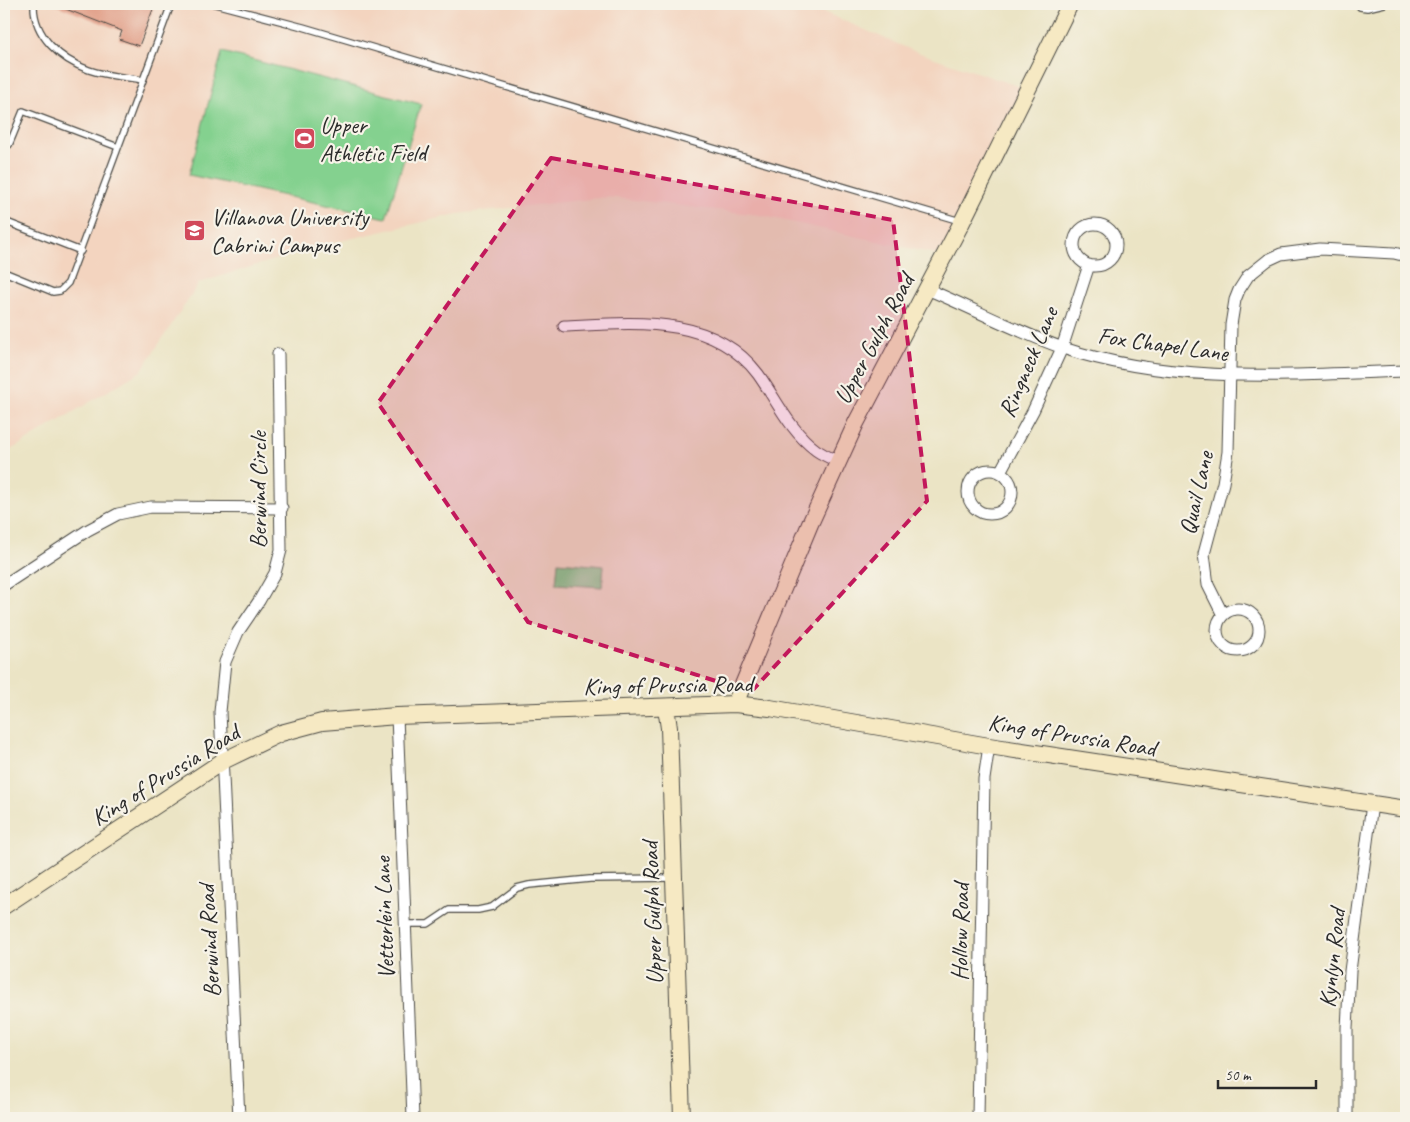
<svg xmlns="http://www.w3.org/2000/svg" width="1410" height="1122" viewBox="0 0 1410 1122" font-family="Caveat,sans-serif">
<rect width="100%" height="100%" fill="#f7f3e8"/>
<filter id="ink" filterUnits="userSpaceOnUse"><feTurbulence type="fractalNoise" baseFrequency=".02" numOctaves="2"/><feDisplacementMap in="SourceGraphic" scale="10" xChannelSelector="R" yChannelSelector="G"/><feConvolveMatrix kernelMatrix="1 2 1 2 8 2 1 2 1" color-interpolation-filters="sRGB"/></filter>
<filter id="wash" filterUnits="userSpaceOnUse"><feTurbulence type="fractalNoise" baseFrequency=".0096" numOctaves="4" result="noise"/><feDisplacementMap in="SourceGraphic" scale="20" xChannelSelector="R" yChannelSelector="G"/><feGaussianBlur stdDeviation="1.12" result="paint"/><feColorMatrix in="noise" values="0 0 0 0 0 0 0 0 0 0 0 0 0 0 0 0 0 1.4 0 .05"/><feComposite in="paint" operator="in"/></filter>
<g filter="url(#wash)">
<rect width="100%" height="100%" fill="#ebe4c5"/>
<path fill="#f3d4bf" d="M4,4H805L914,51L1026,89L944,256L759,215L608,197L457,214L319,246L199,283L141,371L4,454Z"/>
<path fill="#84d18f" stroke="#587e5d" d="M222,52L421,104L386,218L189,175Z
M558,562L604,566L602,587L556,584Z"/>
<g id="blocks">
<path fill="#de9178" d="M53,4H155L139,46L119,39L122,31Z"/>
</g>
</g>
<g filter="url(#ink)">
<use href="#blocks" fill-opacity="0" stroke="#484742" stroke-width="1"/>
<g fill="none" stroke-linecap="round" stroke-linejoin="round">
<defs>
<path id="lane" d="M34,4C33,36 61,60 89,70C106,76 126,77 143,80
M215,4L303,27L960,221
M1358,4L1360,7L1367,8L1384,4
M4,145H9L23,111L118,147
M4,221L81,251
M4,272L53,292L60,291L68,283L169,10L173,4
M405,924H428L449,910H478L492,907L517,888L529,885L590,879L672,878"/>
<path id="street" d="M1074 245a21 21 0 1 1 42 0a21 21 0 1 1-42 0Z
M927,289C972,308 1017,332 1063,348C1174,385 1291,375 1406,371
M564,326C631,323 712,313 758,374C776,399 790,431 816,450C823,455 832,458 839,463
M968 492a22 22 0 1 1 44 0a22 22 0 1 1-44 0Z
M1000,472L1033,411L1062,348L1089,265
M4,585L88,530L118,514L151,507L282,508
M1217 630a21 21 0 1 1 42 0a21 21 0 1 1-42 0Z
M1223,615L1208,585L1204,554L1223,483L1228,452L1231,325L1235,300L1239,290L1248,276L1268,260L1281,254L1320,249L1394,253L1406,256
M397,716L413,1118
M239,1118L220,712L225,662L238,632L259,601L275,573L281,550L278,354
M978,1118L984,779L989,746
M1347,1118V1028L1350,971L1372,804"/>
<path id="secondary" d="M735,704L810,524L856,423L962,222L1070,4
M666,707L669,728L682,1118
M4,906L223,761L281,733L322,722L397,716L735,704L770,708L989,746L1406,809"/>
</defs>
<use href="#lane" stroke="#484742" stroke-width="8"/>
<use href="#street" stroke="#484742" stroke-width="13"/>
<use href="#secondary" stroke="#484742" stroke-width="18"/>
<use href="#lane" stroke="#fff" stroke-width="5.5"/>
<use href="#street" stroke="#fff" stroke-width="11"/>
<use href="#secondary" stroke="#f6e9c3" stroke-width="16"/>
</g>
</g>
<path fill="#c2185b" fill-opacity="0.2" stroke="#c2185b" stroke-width="4" stroke-dasharray="10 6" stroke-linejoin="round" d="M551,158L893,220L927,501L751,692L528,622L378,403Z"/>
<defs>
<symbol id="stadium-square" viewBox="-11 -11 22 22"><rect x="-9" y="-9" width="18" height="18" rx="4" fill="#d1495b" stroke="#f7f3e8"/><path d="M0-5a6.5 5 0 1 0 0 10a6.5 5 0 1 0 0-10ZM-3.5-1.8h7v3.6h-7Z" fill="#fff"/></symbol>
<symbol id="university-square" viewBox="-11 -11 22 22"><rect x="-9" y="-9" width="18" height="18" rx="4" fill="#d1495b" stroke="#f7f3e8"/><path d="M0-5L7-2L0 1L-7-2ZM-4 1L0 2.5L4 1V4Q0 6-4 4Z" fill="#fff"/></symbol>
</defs>
<g fill-rule="evenodd">
<use href="#stadium-square" x="292" y="126" width="25" height="25"/>
<use href="#university-square" x="182" y="218" width="25" height="25"/>
</g>
<g text-anchor="middle" dominant-baseline="central" stroke-width="4.5" stroke-linejoin="round" paint-order="stroke">
<g font-size="24" fill="#2b2b2b" stroke="#f7f3e8" text-anchor="start">
<text x="320" y="125">Upper<tspan x="320" dy="28">Athletic Field</tspan></text>
<text x="211" y="217">Villanova University<tspan x="211" dy="28">Cabrini Campus</tspan></text>
</g>
<g font-size="24" fill="#2b2b2b" stroke="#f7f3e8">
<text transform="translate(874 339) rotate(-62)">Upper Gulph Road</text>
<text transform="translate(1163 344) rotate(8)">Fox Chapel Lane</text>
<text transform="translate(1028 362) rotate(-67)">Ringneck Lane</text>
<text transform="translate(258 490) rotate(-90)">Berwind Circle</text>
<text transform="translate(1196 493) rotate(-77)">Quail Lane</text>
<text transform="translate(668 685) rotate(-1)">King of Prussia Road</text>
<text transform="translate(1072 735) rotate(9)">King of Prussia Road</text>
<text transform="translate(165 775) rotate(-32)">King of Prussia Road</text>
<text transform="translate(652 913) rotate(-92)">Upper Gulph Road</text>
<text transform="translate(384 918) rotate(-92)">Vetterlein Lane</text>
<text transform="translate(960 932) rotate(-89)">Hollow Road</text>
<text transform="translate(209 941) rotate(-93)">Berwind Road</text>
<text transform="translate(1332 958) rotate(-84)">Kynlyn Road</text>
</g>
</g>
<rect width="1410" height="1122" fill="none" stroke="#f7f3e8" stroke-width="20"/>
<path d="M1218 1080v8h98v-8" fill="none" stroke="#2b2b2b" stroke-width="2.5"/>
<text x="1225" y="1080" font-size="15" fill="#2b2b2b" stroke="#f7f3e8" stroke-width="4" paint-order="stroke">50 m</text>
</svg>
